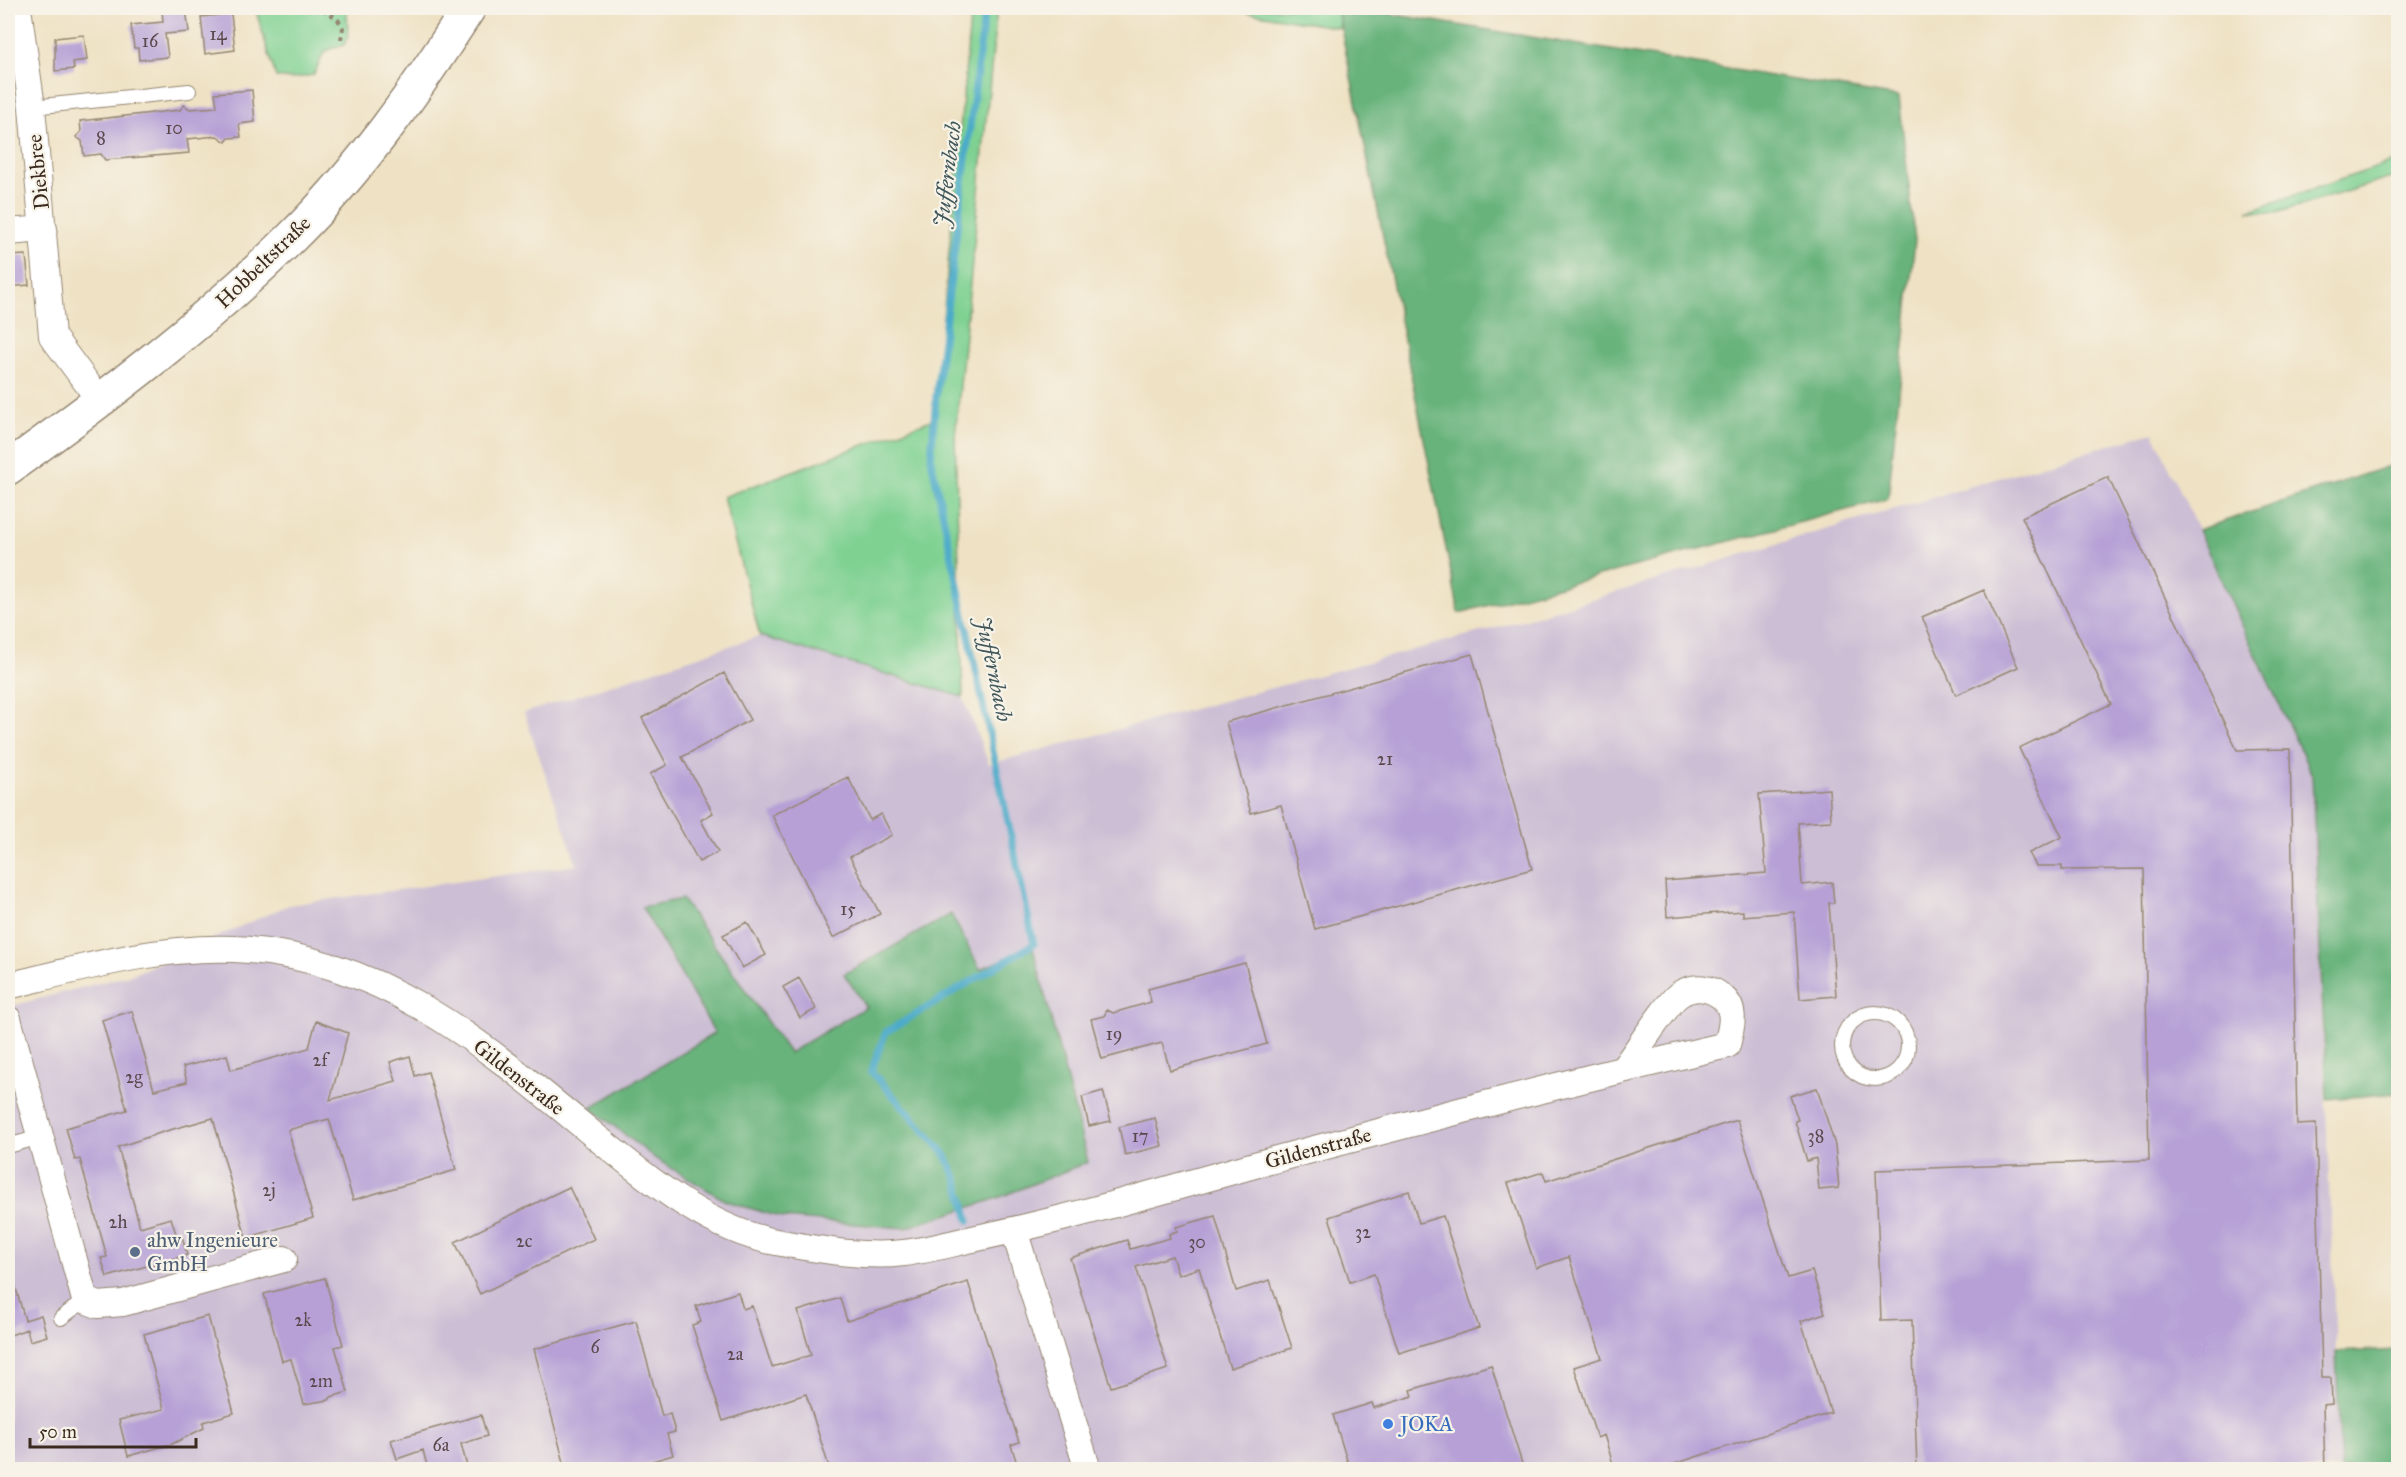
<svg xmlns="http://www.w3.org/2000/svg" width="2406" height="1477" viewBox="0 0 2406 1477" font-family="'IM FELL Great Primer',serif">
<rect width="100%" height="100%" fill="#f7f3e8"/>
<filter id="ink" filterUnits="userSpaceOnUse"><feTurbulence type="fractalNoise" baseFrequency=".0167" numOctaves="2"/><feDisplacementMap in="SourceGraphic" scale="12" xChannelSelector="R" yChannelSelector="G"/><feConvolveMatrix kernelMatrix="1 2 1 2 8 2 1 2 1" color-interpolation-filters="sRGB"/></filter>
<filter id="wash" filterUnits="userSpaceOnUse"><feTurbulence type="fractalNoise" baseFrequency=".008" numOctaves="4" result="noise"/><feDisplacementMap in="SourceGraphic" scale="24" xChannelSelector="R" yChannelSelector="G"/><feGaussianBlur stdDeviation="1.35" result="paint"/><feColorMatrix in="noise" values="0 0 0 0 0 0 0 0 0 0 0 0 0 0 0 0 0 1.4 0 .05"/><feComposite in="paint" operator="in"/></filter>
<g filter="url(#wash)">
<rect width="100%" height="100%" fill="#efe2c4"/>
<path fill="#ccbed4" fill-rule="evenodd" d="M2153,432L2312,775L2341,1469L8,1470V1007L133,974L289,905L577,865L524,713L760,636L963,697L989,764L1506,625ZM682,899L789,1053L866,1006L844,974L980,970L1032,948L783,1218L726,1201L656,1159L715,1033L642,907Z"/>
<path fill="#7fd192" stroke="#5d7e58" stroke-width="1.5" d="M255,8H350L347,10L348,36L344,45C316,51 326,55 313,75L291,79L276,77Z
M971,8H997L955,437L963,697L760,636L723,497L934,419Z
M1222,8H1337L1340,28Z
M2398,160V176L2276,213L2248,211Z"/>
<path fill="#67b37c" stroke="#516e4d" stroke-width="1.5" d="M1337,8H1354L1899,97L1915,240L1888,499L1459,613Z
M2398,463V1093L2327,1099L2312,775L2198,530Z
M682,899L789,1053L866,1007L844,974L951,914L980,969L1033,948L1088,1162L995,1199L905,1228L783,1218L726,1201L656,1159L591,1108L715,1033L642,907Z
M2398,1349V1469H2341L2336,1352Z"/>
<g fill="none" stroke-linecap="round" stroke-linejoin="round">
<path stroke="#4baac9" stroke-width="7" d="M969,1220L957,1179L945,1154L871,1071L886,1032L1034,944L931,459L936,396L985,8"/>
</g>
<g id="blocks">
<path fill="#b6a0d6" d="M186,9L189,32L165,34L168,57L139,60L138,48H134L131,25L163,22L162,11Z
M231,14L235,50L205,54L201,17Z
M84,35L87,60L73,62L74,69L55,71V38Z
M252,90L255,122L239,124L241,137L229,138L226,142L217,136L187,139L189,153L105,160L101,154L84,156L82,141L76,137L81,132L80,121L180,110L184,105L190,109L217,107L215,93Z
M26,255L29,285L8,287V256Z
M2108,477L2237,750L2290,749L2297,1125L2316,1124L2322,1378H2331L2332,1404L2323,1405L2325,1470H1917L1912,1320L1881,1321L1876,1170L2149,1160L2144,869L2062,870V866H2036L2029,853L2062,837L2019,748L2111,704L2022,517Z
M1984,590L2018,667L1956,695L1922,617Z
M1472,654L1532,869L1315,929L1281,805L1251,813L1226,722Z
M724,673L750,720L682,757L713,813L701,820L718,852L699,862L650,774L667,765L642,718Z
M848,777L870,820L881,814L892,835L850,857L880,914L833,938L772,815Z
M1829,789L1831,821L1798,823L1802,885L1832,882L1834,903H1829L1836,996L1800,999L1794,912L1743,916V911L1667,917L1665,881L1766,873L1759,794Z
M747,922L766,955L742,968L723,935Z
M1245,963L1267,1044L1170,1070L1162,1043L1102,1059L1091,1019L1104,1016L1107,1010L1113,1013L1151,1002L1148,989Z
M799,978L816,1009L800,1018L783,987Z
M132,1011L154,1090L187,1082L183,1067L227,1055L231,1070L309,1048L316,1021L348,1033L330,1100L396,1081L390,1062L410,1056L415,1076L428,1072L456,1170L353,1200L329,1119L288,1130L313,1218L246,1238L213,1118L166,1131L118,1147L140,1227L171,1218L177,1237L182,1236L187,1255L107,1277L101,1258L107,1257L80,1159L75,1160L66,1128L127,1110L102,1020Z
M1817,1088L1835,1145L1839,1188L1819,1190L1816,1158L1807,1161L1795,1121L1798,1120L1790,1096Z
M1103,1091L1111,1121L1089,1126L1082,1097Z
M1155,1118L1162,1146L1125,1155L1119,1127Z
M1737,1120L1788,1278L1812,1271L1825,1313L1801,1321L1831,1413L1656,1470H1615L1604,1435L1597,1438L1574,1367L1602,1358L1569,1257L1536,1268L1508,1183L1543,1172L1546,1181Z
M569,1187L594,1239L480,1294L455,1242Z
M1409,1191L1419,1223L1443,1216L1479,1328L1399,1353L1374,1274L1350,1282L1329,1217Z
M1215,1216L1236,1291L1270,1280L1292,1348L1230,1368L1199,1268L1178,1275L1172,1256L1136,1267L1168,1369L1111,1387L1070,1258L1127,1240L1130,1249L1170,1238L1169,1234L1177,1231L1176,1227Z
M13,1278L25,1320L41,1315L47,1336L30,1341L27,1329L8,1336V1279Z
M325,1278L343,1345L335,1347L348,1392L331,1397L329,1400L304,1404L291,1359L282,1361L264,1294Z
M968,1282L1019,1442L1011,1445L1019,1470H830L806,1394L723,1421L692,1325L701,1322L696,1306L738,1292L743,1309L752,1306L772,1367L811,1355L798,1311L840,1298L847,1321Z
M208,1316L234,1413L203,1422L204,1428L172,1444L128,1456L119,1420L164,1409L144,1334Z
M636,1321L662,1416L670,1414L675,1432L667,1434L673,1455L622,1470H566L534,1349Z
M1491,1365L1524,1470H1350L1333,1415L1372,1403L1374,1408L1413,1396L1411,1390Z
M481,1415L487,1436L461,1444L468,1470H428L423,1450L397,1459L391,1440Z"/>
</g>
</g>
<g filter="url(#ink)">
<use href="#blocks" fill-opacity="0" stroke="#958671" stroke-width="1.5"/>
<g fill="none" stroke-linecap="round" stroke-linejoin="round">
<defs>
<path id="service" d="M32,107L189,91
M1842 1046a33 33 0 1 1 66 0a33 33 0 1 1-66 0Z
M8,1146L40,1137
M61,1318L85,1300"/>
<path id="minor" d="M18,8L32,107L52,336L101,402
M8,232L44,229
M8,986C81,968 158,946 234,949C381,955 487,1047 595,1136C647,1178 708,1230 776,1242C817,1249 863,1258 904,1253C929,1250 953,1243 977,1238C1073,1218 1167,1189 1262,1163C1416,1122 1571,1081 1727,1045C1731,1029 1737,1010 1723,998C1711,987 1694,985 1680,994C1669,1000 1634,1055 1623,1069
M8,1019L85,1300L98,1305L123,1303L284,1259
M1014,1230L1088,1470"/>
<path id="tertiary" d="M8,468C107,397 205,323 292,237C361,169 417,89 469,8"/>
</defs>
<use href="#service" stroke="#958671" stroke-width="16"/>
<use href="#minor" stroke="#958671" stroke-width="28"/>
<use href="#tertiary" stroke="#958671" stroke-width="36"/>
<path stroke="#958671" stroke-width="4" stroke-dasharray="4.5 4.5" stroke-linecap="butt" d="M308,8L325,11
M325,8V11L337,18L343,28L341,39"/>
<use href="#service" stroke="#fff" stroke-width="14"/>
<use href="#minor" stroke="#fff" stroke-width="26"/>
<use href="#tertiary" stroke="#fff" stroke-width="33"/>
</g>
</g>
<circle fill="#5c6f8a" stroke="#f7f3e8" stroke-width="2" cx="135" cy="1252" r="6"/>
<circle fill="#3f7fe0" stroke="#f7f3e8" stroke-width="2" cx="1388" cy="1424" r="6"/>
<g text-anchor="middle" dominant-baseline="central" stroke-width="4.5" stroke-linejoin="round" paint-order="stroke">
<g font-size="18" fill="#5a484c">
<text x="218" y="34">14</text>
<text x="150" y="41">16</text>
<text x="174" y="128">10</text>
<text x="101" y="138">8</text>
<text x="1385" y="759">21</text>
<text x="848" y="909">15</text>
<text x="1114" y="1034">19</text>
<text x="320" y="1060">2f</text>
<text x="134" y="1077">2g</text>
<text x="1140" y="1136">17</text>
<text x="1816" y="1136">38</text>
<text x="269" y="1190">2j</text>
<text x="118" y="1222">2h</text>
<text x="1363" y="1232">32</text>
<text x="524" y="1241">2c</text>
<text x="1197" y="1242">30</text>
<text x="303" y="1320">2k</text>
<text x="595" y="1347">6</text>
<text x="735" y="1354">2a</text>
<text x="321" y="1381">2m</text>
<text x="441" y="1445">6a</text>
</g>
<g font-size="21" fill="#3b2a1e" stroke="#f7f3e8">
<text transform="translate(38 172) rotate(-96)">Diekbree</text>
<text transform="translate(263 262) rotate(-44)">Hobbeltstraße</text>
<text transform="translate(519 1077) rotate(38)">Gildenstraße</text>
<text transform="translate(1318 1148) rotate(-15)">Gildenstraße</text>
</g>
<g font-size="21" fill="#4e5e75" stroke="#f7f3e8" text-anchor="start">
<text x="147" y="1240">ahw Ingenieure<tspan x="147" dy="24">GmbH</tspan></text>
</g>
<g font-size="21" fill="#366cbe" stroke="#f7f3e8" text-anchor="start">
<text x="1400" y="1424">JOKA</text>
</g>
<g font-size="22" font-style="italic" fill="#41575a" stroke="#f7f3e8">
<text transform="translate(947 174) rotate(-83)">Juffernbach</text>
<text transform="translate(994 669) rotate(78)">Juffernbach</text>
</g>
</g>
<rect width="2406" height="1477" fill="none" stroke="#f7f3e8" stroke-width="30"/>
<path d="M30 1438v9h166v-9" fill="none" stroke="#3b2a1e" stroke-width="3"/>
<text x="39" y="1438" font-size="18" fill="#3b2a1e" stroke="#f7f3e8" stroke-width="4.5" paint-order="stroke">50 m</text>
</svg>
